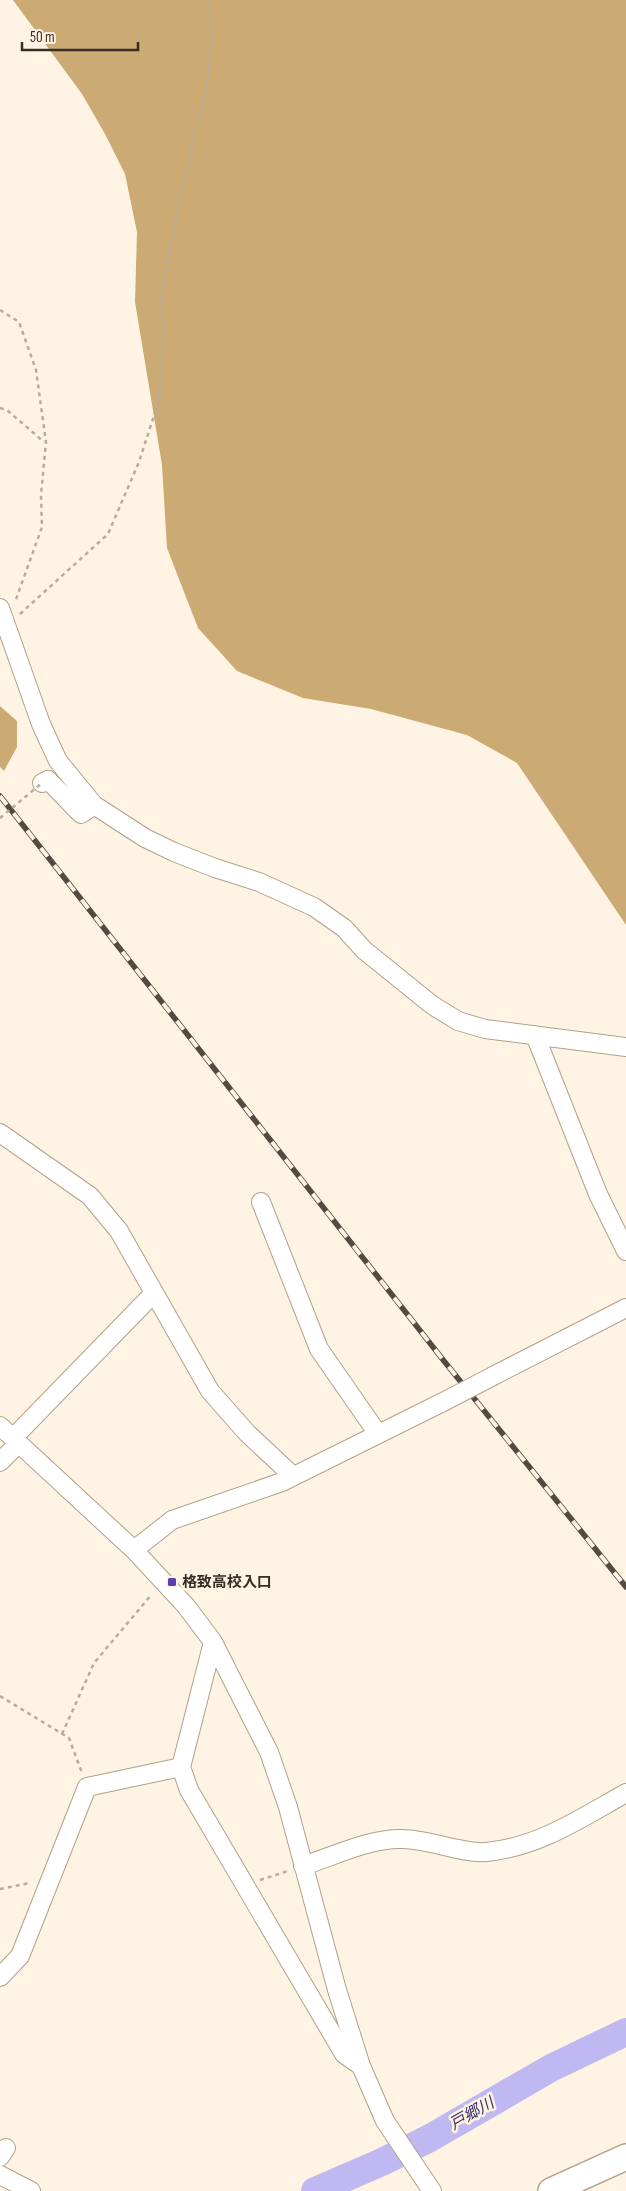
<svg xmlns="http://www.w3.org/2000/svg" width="626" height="2191" viewBox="0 0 626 2191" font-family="'Sofia Sans Condensed','Noto Sans JP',sans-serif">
<rect width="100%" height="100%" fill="#fff4e4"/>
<path fill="#cbaa74" d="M13,0H626V925L517,763L467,735L371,709L303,698L237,671L198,628L167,548L162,465L135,302L137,232L125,174L105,134L82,94Z
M0,706L17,721V747L4,771L0,767Z"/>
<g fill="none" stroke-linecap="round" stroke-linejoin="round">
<path stroke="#c0b8f1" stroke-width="28" d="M315,2191L382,2162L430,2138L551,2068L626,2032"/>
<defs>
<path id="minor" d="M0,608L41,724L58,761L94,805L145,838L174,852L215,868L259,882L314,907L344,928L364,950L432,1005L458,1021L485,1029L626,1047
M42,783L48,780L81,814L94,805
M535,1035L598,1194L626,1251
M0,1133L90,1196L119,1231L210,1391L247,1433L293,1476
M261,1202L319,1349L378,1434
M493,1376L626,1308
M0,1426L134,1550L186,1606L213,1642L269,1752L288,1807L337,1990L361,2066L385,2121L432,2191
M13,1438L154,1293
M0,1462L19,1443
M134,1550L172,1520L282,1482L441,1403
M213,1642L181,1767L189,1790L344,2054L361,2066
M303,1866C334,1856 370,1838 403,1839C428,1839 462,1854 486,1852C539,1847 581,1818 626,1793
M0,1977L20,1956L87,1787L181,1767
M0,2157L6,2148
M0,2175L31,2191"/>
<path id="highway" d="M551,2191L626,2157"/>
</defs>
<use href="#minor" stroke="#b1a088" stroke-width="20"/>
<use href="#highway" stroke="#b1a088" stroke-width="28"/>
<path stroke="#b7ad9f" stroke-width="2.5" stroke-dasharray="4 4" stroke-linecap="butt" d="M0,310L19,322L36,370L46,442L41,495L42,527L15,602
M0,408L7,410L44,442
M20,614L108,534L139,462L159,400L164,324L161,305L165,273L181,193L191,157V147L206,90L213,33L208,0
M0,1696L69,1738L82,1773
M62,1734L94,1663L152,1594
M260,1880L288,1871
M0,1889L30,1883"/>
<use href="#minor" stroke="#fff" stroke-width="18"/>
<use href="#highway" stroke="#fff" stroke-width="25"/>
<defs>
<path id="rail" d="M0,796L444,1361L626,1587"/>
</defs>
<use href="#rail" stroke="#534b41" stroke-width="5.5"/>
<use href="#rail" stroke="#fff4e4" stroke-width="4" stroke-dasharray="11" stroke-linecap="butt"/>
<defs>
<path id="minor-bridge" d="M441,1403L493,1376"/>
</defs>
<use href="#minor-bridge" stroke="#b1a088" stroke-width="20" stroke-linecap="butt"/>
<path stroke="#b7ad9f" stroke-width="2.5" stroke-dasharray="4 4" stroke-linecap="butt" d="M0,818L42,783"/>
<use href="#minor-bridge" stroke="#fff" stroke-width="18"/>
</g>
<rect fill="#5e3cb4" stroke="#fff4e4" stroke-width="2" x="167" y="1577" width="10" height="10" rx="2.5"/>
<g text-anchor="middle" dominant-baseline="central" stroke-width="5" stroke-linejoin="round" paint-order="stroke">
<g font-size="15" font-weight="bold" fill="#352e24" stroke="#fff4e4" text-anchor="start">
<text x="182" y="1582">格致高校入口</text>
</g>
<g font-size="16" font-style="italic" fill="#3c2c6e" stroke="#fff4e4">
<text transform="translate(472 2114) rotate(-30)">戸郷川</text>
</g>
</g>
<path d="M22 42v8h116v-8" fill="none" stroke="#352e24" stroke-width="2.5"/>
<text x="30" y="42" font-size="15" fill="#352e24" stroke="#fff4e4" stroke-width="4" paint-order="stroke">50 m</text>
</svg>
